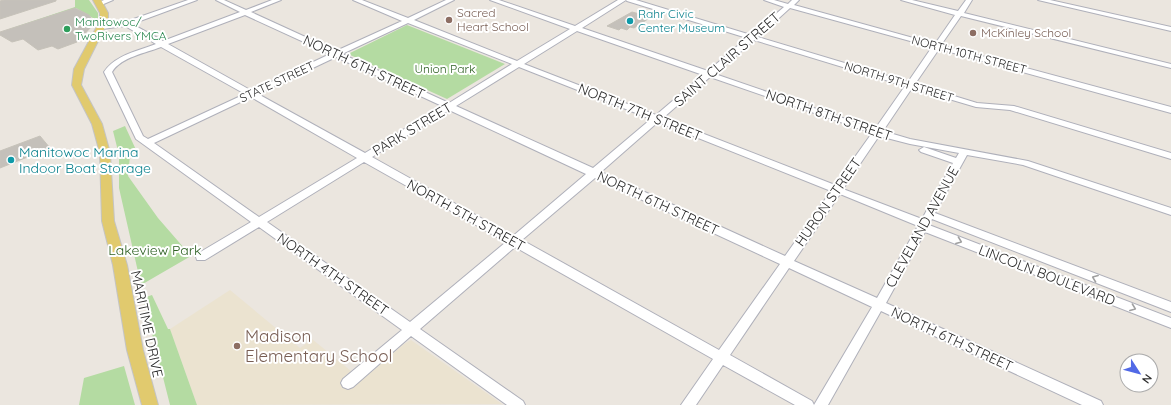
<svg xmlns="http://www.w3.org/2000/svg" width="1171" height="405" font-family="Quicksand,sans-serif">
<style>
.education{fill:#ebe3d0}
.green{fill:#b4dba2}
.building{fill:#c4c0ba;stroke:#c6c2b9}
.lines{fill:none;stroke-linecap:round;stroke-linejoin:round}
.minor-casing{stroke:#afb0ba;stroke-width:2}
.major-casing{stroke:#c4c4c4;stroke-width:2}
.minor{fill:#fff;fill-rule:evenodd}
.major{fill:#e1ca6e;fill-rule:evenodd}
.oneway{stroke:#a0a0a0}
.education-dot{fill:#8d6e63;stroke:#fff;stroke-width:1.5}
.culture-dot{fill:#0f9aa8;stroke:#fff;stroke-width:1.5}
.leisure-dot{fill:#2e9e5b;stroke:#fff;stroke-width:1.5}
.labels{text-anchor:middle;stroke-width:4;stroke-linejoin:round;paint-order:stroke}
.far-education-label{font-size:12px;fill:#785e54;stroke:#fff;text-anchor:start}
.far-culture-label{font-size:12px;fill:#0d838f;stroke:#fff;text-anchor:start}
.far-leisure-label{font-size:12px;fill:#27864d;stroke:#fff;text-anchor:start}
.far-street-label{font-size:12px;fill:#2b2b2b;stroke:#fff}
.far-park-label{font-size:12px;fill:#2e6023;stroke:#fff}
.street-label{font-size:14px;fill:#2b2b2b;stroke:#fff}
.culture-label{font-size:14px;fill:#0d838f;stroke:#fff;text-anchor:start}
.park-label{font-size:14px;fill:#2e6023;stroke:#fff}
.near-education-label{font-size:17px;fill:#785e54;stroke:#fff;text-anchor:start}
</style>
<rect width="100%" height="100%" fill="#ebe6df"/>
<path class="education" d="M230 290 300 348 312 339 362 380 404 344 411 340 502 404 197 405 170 329Z"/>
<path class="green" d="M75 0H89L98 13V21L76 8 0 32 75 7Z
M407 25 505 64 447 99 348 54Z
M125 126 137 152 130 156 128 176 158 218 191 256 141 285 119 188V155L113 131Z
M152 295 168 329H170L197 405H170L143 298Z
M124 366 135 405H79L84 378Z"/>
<path class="building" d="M4 0H56V1L0 19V1Z
M75 8 89 15 94 22 93 25 77 42 58 49 52 46 38 50 23 39 12 42 0 35V32Z
M632 12 651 17 634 28 630 27 627 30 621 28 619 30 607 26Z
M40 136 50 148 0 168V151Z"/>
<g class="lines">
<g class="minor-casing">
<path id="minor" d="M104 0H113L99 6 96 4Z
M188 0H197L132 24 163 41 240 12 216 0H224L246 10 272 0H281L251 12 336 51 402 21 353 0H362L408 18 446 0H454L414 20 517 61 570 29 490 0H499L575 26 618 0H636L751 35 784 7 764 0H774L788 4 792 0H799L794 5 935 44 955 15 901 0H912L958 11 966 0H972L964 13 1171 64V68L961 16 941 45 1171 107V113L939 49 915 84 977 103 1014 106 1171 153V159L1010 110 976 107 912 88 883 131 910 139 1028 161 1171 208V215L1023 165 967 155 935 213 1171 302V312L932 219 929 225 1171 318V328L925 232 886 303 1101 401 1103 405H1082L881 311 828 405H814L872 307 789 268 730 355 812 401 814 405H795L723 365 696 405H681L713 359 515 247 420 329 523 401 525 405H507L411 336 353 387 348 389 343 387 341 383 343 379 402 330 259 227 205 260H197L196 257 197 254 251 222 136 139 104 72C115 55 138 51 156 44L125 26 102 29 99 27 100 26 125 22ZM626 0 627 1 747 38 708 71 582 28ZM790 8 932 47 908 82 758 37ZM245 15 330 54 252 91 168 44ZM408 23 512 64 449 103 342 54ZM577 31 703 75 656 115 524 64ZM754 40 905 86 875 129 715 74ZM161 47 245 94 148 139 143 136 112 72C121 57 146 53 161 47ZM336 57 442 106 365 153 258 94ZM519 67 651 119 593 168 456 106ZM710 77 872 133 835 185 663 118ZM251 97 357 158 259 217 154 143ZM449 110 586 174 513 236 372 157ZM658 122 831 191 785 256 601 172ZM879 136 910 144 959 153 956 158 924 147 919 150 921 152 953 163 922 219 843 189ZM364 162 506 242 410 322 267 222ZM595 178 780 264 719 350 522 240ZM840 194 918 226 877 298 794 261Z
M1038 0H1050L1171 27V31Z"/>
</g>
<g class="major-casing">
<path id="major" d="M93 0H101L108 13V21L84 69 81 85 102 124 110 153 114 221 127 265 143 350 158 405H142L127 350 113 265 102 221 100 153 92 124 72 85 74 69 100 21V13Z"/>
</g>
<use href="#minor" class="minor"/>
<use href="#major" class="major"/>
</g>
<defs><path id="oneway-chevron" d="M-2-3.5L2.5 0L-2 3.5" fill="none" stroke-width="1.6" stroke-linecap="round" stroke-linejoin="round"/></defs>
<g class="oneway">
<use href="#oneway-chevron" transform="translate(959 241) rotate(21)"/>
<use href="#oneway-chevron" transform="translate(1095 278) rotate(-159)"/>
<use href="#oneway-chevron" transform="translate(1133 308) rotate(21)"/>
</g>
<g class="education-dot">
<circle cx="449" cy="20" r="4"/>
<circle cx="973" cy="33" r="4"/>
<circle cx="237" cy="346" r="4"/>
</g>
<g class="culture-dot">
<circle cx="630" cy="21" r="4"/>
<circle cx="11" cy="160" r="4"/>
</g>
<circle class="leisure-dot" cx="67" cy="29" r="4"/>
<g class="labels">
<g class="far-education-label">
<text x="457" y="17">Sacred<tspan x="457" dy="14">Heart School</tspan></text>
<text x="981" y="37">McKinley School</text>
</g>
<g class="far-culture-label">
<text x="638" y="18">Rahr Civic<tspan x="638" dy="14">Center Museum</tspan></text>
</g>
<g class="far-leisure-label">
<text x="75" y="26">Manitowoc/<tspan x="75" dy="14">TwoRivers YMCA</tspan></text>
</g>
<g class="far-street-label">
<text transform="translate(969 55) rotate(15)" y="4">NORTH 10TH STREET</text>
<text transform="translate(277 82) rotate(-25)" y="4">STATE STREET</text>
<text transform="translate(899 82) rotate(17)" y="4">NORTH 9TH STREET</text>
</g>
<g class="far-park-label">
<text x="445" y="73">Union Park</text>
</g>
<g class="street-label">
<text transform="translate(727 59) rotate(-41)" y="5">SAINT CLAIR STREET</text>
<text transform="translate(364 67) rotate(25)" y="5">NORTH 6TH STREET</text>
<text transform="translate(640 112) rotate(22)" y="5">NORTH 7TH STREET</text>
<text transform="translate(829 115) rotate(19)" y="5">NORTH 8TH STREET</text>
<text transform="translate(412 129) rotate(-31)" y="5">PARK STREET</text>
<text transform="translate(828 202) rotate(-55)" y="5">HURON STREET</text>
<text transform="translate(658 203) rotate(25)" y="5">NORTH 6TH STREET</text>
<text transform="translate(466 215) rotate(29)" y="5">NORTH 5TH STREET</text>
<text transform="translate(922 227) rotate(-61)" y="5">CLEVELAND AVENUE</text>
<text transform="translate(333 274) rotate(35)" y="5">NORTH 4TH STREET</text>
<text transform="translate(1047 275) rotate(21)" y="5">LINCOLN BOULEVARD</text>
<text transform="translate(147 324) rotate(78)" y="5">MARITIME DRIVE</text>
<text transform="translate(952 339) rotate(25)" y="5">NORTH 6TH STREET</text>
</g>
<g class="culture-label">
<text x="19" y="157">Manitowoc Marina<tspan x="19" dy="16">Indoor Boat Storage</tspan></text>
</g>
<g class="park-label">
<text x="155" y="255">Lakeview Park</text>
</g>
<g class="near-education-label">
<text x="245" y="342">Madison<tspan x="245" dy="20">Elementary School</tspan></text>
</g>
</g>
<g transform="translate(1139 373) rotate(126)"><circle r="19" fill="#ffffff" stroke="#aaaaaa"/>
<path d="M0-3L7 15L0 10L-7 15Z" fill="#5169e6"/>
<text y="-6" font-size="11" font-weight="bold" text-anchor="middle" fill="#2b2b2b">N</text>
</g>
</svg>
